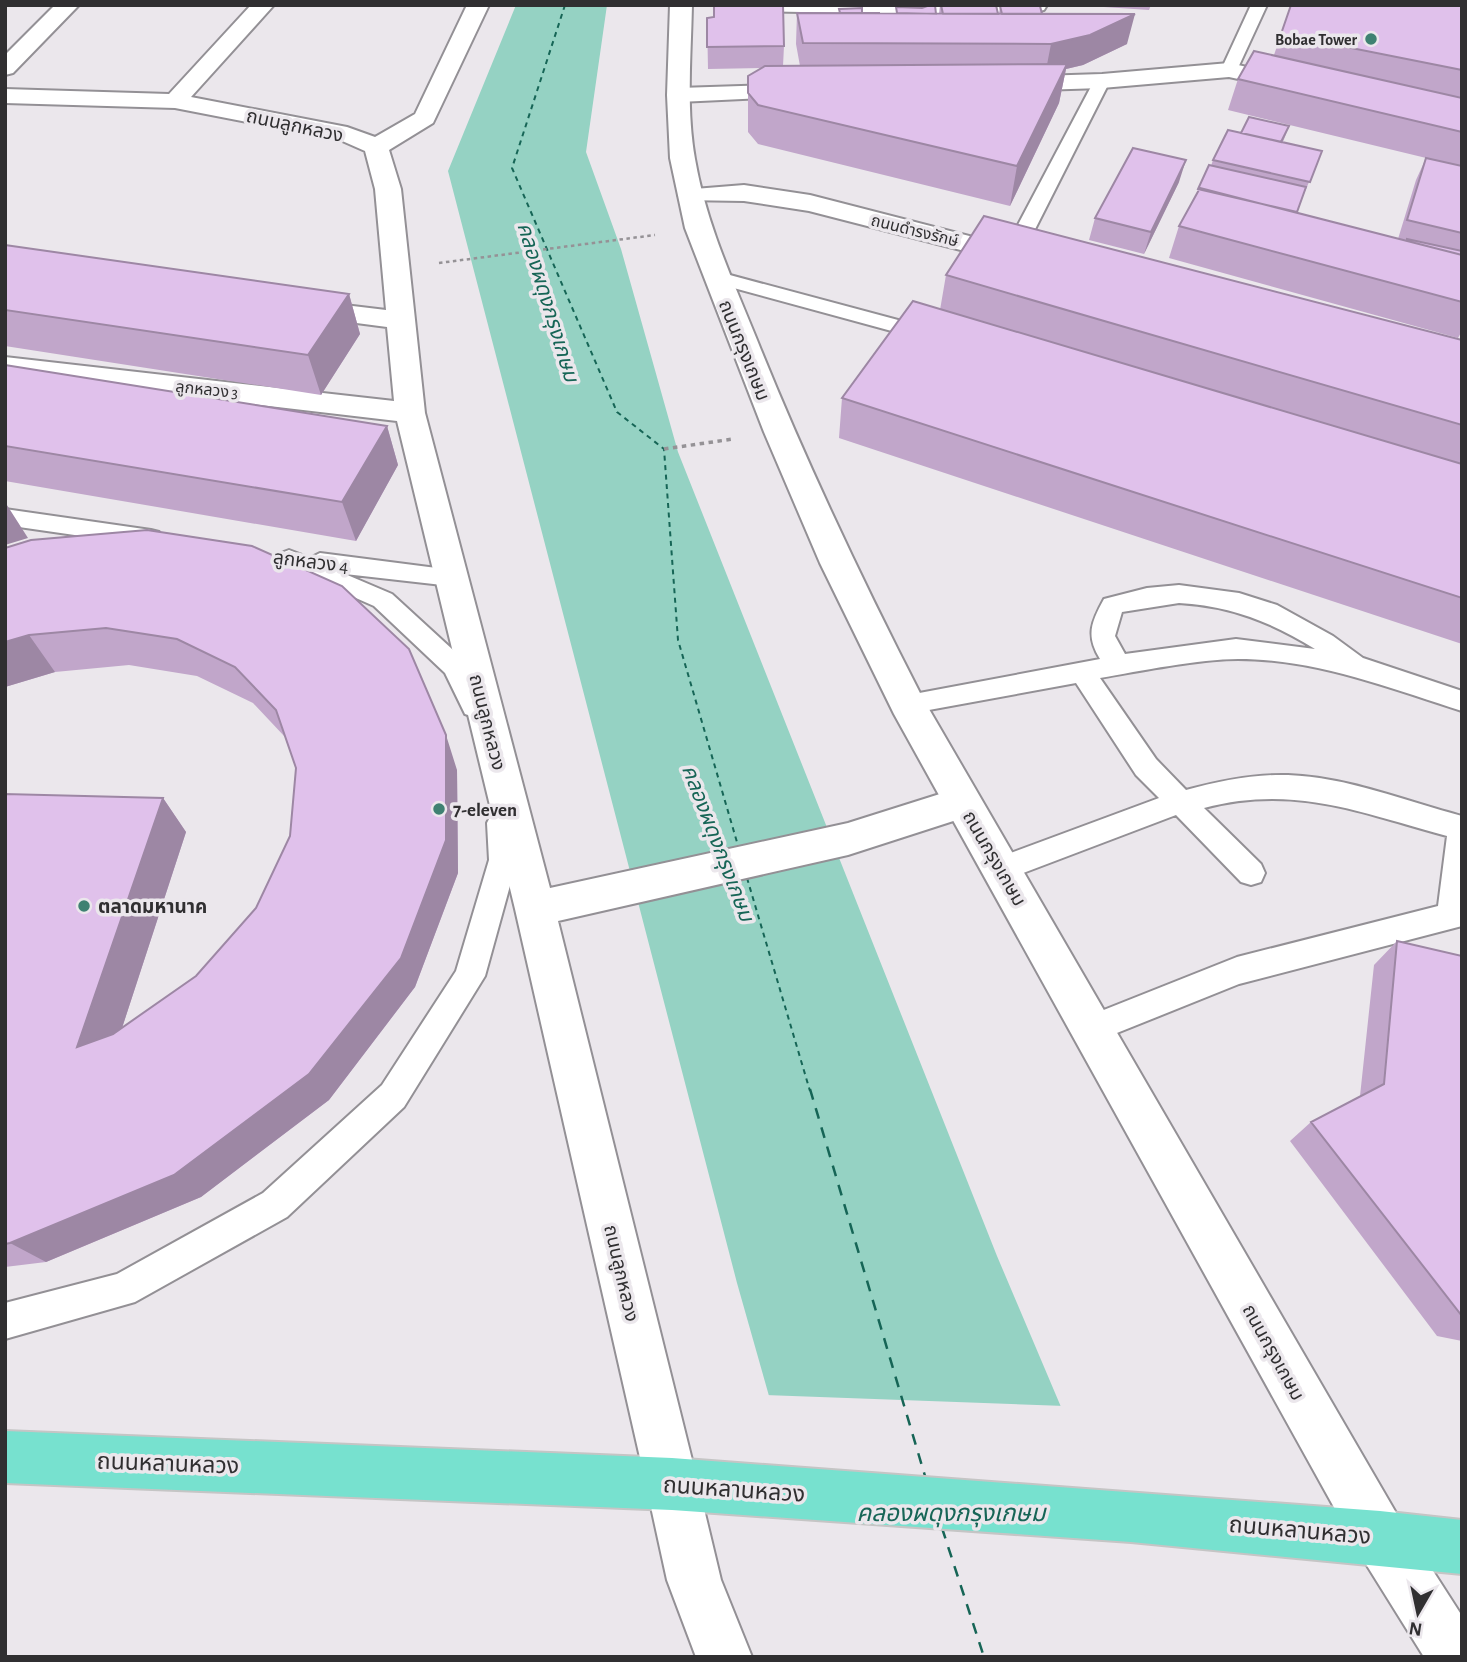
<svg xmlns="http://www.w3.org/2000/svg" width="1467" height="1662" font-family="'Alegreya Sans','Noto Sans Thai',sans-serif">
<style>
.water{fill:#95d2c3}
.pier{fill:#ebe7ec}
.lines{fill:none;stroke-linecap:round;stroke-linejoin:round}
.ferry-far1{stroke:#166556;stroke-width:2;stroke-dasharray:5 4.5;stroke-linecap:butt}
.ferry{stroke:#166556;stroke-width:2.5;stroke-dasharray:11 9;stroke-linecap:butt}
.lane-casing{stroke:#939095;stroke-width:4}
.street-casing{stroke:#939095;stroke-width:4}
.secondary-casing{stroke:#939095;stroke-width:4}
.primary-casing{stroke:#c5c5c5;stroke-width:4}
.path-far1{stroke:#959296;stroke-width:2.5;stroke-dasharray:3.5 3.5;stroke-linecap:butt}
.path{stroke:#959296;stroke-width:3.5;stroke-dasharray:4.5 4.5;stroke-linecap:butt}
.lane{fill:#fff;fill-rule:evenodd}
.street{fill:#fff;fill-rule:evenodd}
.secondary{fill:#fff;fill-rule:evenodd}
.primary{fill:#77e1cf;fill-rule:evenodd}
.wall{fill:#c1a6ca}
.shaded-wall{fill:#9d87a4}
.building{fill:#e0c1eb;stroke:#9d87a4;stroke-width:2}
.poi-dot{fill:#3f8172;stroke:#ebe7ec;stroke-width:2.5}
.labels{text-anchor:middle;stroke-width:7;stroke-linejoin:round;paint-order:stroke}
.far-poi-label{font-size:16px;font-weight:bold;fill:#302f31;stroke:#ebe7ec;text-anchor:end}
.far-street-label{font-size:16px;fill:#302f31;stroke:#ebe7ec}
.street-label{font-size:19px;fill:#302f31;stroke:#ebe7ec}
.poi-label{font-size:19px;font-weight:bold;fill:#302f31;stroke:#ebe7ec;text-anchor:start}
.water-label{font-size:21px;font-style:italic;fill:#166556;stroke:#ebe7ec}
.near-street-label{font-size:23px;fill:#302f31;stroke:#ebe7ec}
.near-water-label{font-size:24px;font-style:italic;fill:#166556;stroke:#ebe7ec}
</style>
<rect width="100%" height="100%" fill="#ebe7ec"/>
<path class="water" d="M516 5H607L586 152 621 249 678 452 997 1256 1167 1657H843L737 1283 448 171Z"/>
<path class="pier" d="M765 1395 1065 1406 1171 1657H839Z"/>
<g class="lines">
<path class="ferry-far1" d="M565 5 512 168 617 412 664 449 678 640 739 849
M747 878 810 1091"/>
<path class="ferry" d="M810 1089 925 1476
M942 1528 984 1657"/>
<g class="lane-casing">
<path id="lane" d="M1251 5H1267L1237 70 1235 74H1223L1221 70Z
M1102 76 1110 81 1022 255 1012 261 1005 259 1002 255 1094 81Z
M715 271 939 331 942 336 932 342 708 281 705 277 708 273Z
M5 509 151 530 159 532 163 538 159 544 151 546 5 525Z
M289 550 310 558 320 553 460 571 463 577 460 583 451 586 345 574 392 594 464 660 487 707 483 714 474 717 465 714 445 673 374 606 281 565 277 559 281 553Z
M1179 585 1239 593 1277 605 1333 636 1363 658 1462 691V711C1389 688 1316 659 1238 659 1200 659 1140 671 1100 678L1156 759 1186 790C1219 781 1253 774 1288 775 1347 777 1405 801 1462 816V926L1239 984 1092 1043 1081 1039 1077 1029 1081 1019 1237 957 1438 906 1447 836C1361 813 1295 784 1204 808L1261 864 1265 873 1261 882 1251 885 1241 882 1176 815 1002 881 992 878 988 869 992 860 1159 798 1136 775 1076 683 907 714 898 711 894 704 898 697 1100 659C1085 635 1092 621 1104 599L1147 588ZM1179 603C1231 606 1271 622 1315 649L1236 639 1125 654 1115 636 1122 612Z
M501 811 511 815 515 823 517 860 485 976 404 1107 287 1217 135 1302 5 1339V1303L117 1274 263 1193 382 1085 456 971 489 860 487 823 491 815Z"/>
</g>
<g class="street-casing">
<path id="street" d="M55 5H79L13 73 5 75V55Z
M251 5H274L191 97 347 127 375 137 415 114 467 5H489L433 123 389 150 401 189 425 413 550 888 848 823 962 787 975 792 981 803 975 814 848 855 558 921 698 1484 690 1502 672 1510 654 1502 646 1484 515 909 397 421 5 375V357L394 401 387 327 303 316 293 314 289 308 293 302 303 300 386 310 375 189 365 151 340 140 175 108 5 103V89L169 94Z
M734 5H1047L1044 10 1015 16 745 11Z
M1229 63 1302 79 1306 84 1302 89 1294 91 1229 77 1102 88 1010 91 1002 89 998 84 1002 79 1010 77 1102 74Z
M799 84 807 86 811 91 807 96 679 102 671 100 667 95 671 90 679 88Z
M744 185 810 195 1024 250 1028 256 1024 262 1015 264 809 211 744 201 682 200 678 195 682 190Z"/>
</g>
<g class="secondary-casing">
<path id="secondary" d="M670 5H692C691 56 686 109 695 159 706 223 733 281 757 340 806 462 862 580 922 697L1399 1518 1462 1616V1657H1424L1361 1556 894 714 820 563 764 432 685 228 670 158 667 95Z
M672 1458 690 1466 698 1484 721 1580 752 1657H696L667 1580 646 1484 654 1466Z"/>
</g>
<g class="primary-casing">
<path id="primary" d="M5 1431 672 1458 1380 1511 1462 1520V1574L1131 1542 672 1510 5 1483Z"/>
</g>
<path class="path-far1" d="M439 263 655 235"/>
<path class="path" d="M664 449 733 439"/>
<use href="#lane" class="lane"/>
<use href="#street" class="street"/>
<use href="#secondary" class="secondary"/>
<use href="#primary" class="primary"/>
</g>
<path class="wall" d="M940 5H996L999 14 1000 6 1042 14 1127 44 1083 65 1066 69 1059 103 1010 206 758 144 748 132V76L762 68 708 69 707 18 714 17 784 46 783 66H800L796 44 797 13H839V9L862 13H896V7L939 14Z
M1088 5H1151L1149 10 1089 6Z
M1291 5H1462V331L1458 338 1169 258 1179 226 1196 196 1198 189 1211 166 1213 160 1241 133 1289 126 1283 142 1322 151 1296 213 1398 239 1416 180 1426 158 1451 164 1228 110 1238 79 1274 55Z
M1179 182 1144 254 1089 240 1095 218Z
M5 245 349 294 360 334 321 395 5 346Z
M946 275 1462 340V644L839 438 842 398 940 310Z
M5 365 387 426 398 465 356 541 5 481Z
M31 540 457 770 458 873 415 987 329 1100 201 1197 46 1262 5 1267V794L163 798 186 832 122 1028 196 976 256 908 290 836 296 768 285 737 253 703 197 676 129 665 55 672 5 687Z
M1397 941 1462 956V1341L1437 1336 1290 1141 1311 1122 1360 1096 1374 965Z"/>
<path class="shaded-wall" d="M1135 14 1127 44 1083 65 1066 69 1059 103 1010 206 1017 166 1045 75 1051 44Z
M1186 160 1179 182 1144 254 1151 232Z
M349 294 360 334 321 395 308 355Z
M387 426 398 465 356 541 342 502Z
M5 502 28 538 5 545Z
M29 635 55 672 5 687V642Z
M446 735 457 770 458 873 415 987 329 1100 201 1197 46 1262 10 1243Z
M163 798 186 832 107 1074 77 1047Z"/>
<path class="building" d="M714 5H783L784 46 707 47V18L714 17Z
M930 5H935L936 14 897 13 896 7 922 8Z
M941 5H996L998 14H943Z
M1291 5H1462V70L1281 34Z
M1000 6H1040L1042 14H1002Z
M862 8V13H880H840L839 9Z
M797 13 1135 14 1090 35 1051 44 803 43Z
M1254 51 1462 98V132L1238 79Z
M1067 64 1017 166 758 105 748 93V76L765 66Z
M1249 117 1289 126 1281 142 1241 133Z
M1228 130 1322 151 1310 182 1213 160Z
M1133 148 1186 160 1151 232 1095 218Z
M1426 158 1462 166V233L1407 220Z
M1209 165 1306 187 1297 212 1198 189Z
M1200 188 1462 255V302L1179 226Z
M984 216 1462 340V425L946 275Z
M1407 239 1462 251V255L1407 241Z
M5 245 349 294 308 355 5 310Z
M913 301 1462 464V598L842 398Z
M5 365 387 426 342 502 5 446Z
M147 530 252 546 342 586 409 649 446 735V840L401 958 309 1074 174 1175 10 1243 5 1244V794L163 798 77 1047 113 1034 196 976 256 908 290 836 296 768 276 710 235 667 177 639 106 628 29 635 5 642V548L31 540Z
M1397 941 1462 956V1316L1311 1122 1384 1084Z"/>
<g class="poi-dot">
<circle cx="1371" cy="39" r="7"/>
<circle cx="439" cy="809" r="7"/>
<circle cx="84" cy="906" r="7"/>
</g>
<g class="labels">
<g class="far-poi-label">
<text x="1357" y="45">Bobae Tower</text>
</g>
<g class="far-street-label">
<text transform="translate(915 230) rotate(14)" y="6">ถนนดำรงรักษ์</text>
<text transform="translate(207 389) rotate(6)" y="6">ลูกหลวง 3</text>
</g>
<g class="street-label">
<text transform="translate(295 125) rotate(12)" y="7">ถนนลูกหลวง</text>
<text transform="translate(745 350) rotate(68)" y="7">ถนนกรุงเกษม</text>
<text transform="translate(311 561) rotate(7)" y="7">ลูกหลวง 4</text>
<text transform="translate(488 722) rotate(76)" y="7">ถนนลูกหลวง</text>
<text transform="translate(995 858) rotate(60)" y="7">ถนนกรุงเกษม</text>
<text transform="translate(622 1273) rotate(77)" y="7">ถนนลูกหลวง</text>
<text transform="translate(1274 1352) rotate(61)" y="7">ถนนกรุงเกษม</text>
</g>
<g class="poi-label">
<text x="453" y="816">7-eleven</text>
<text x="98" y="913">ตลาดมหานาค</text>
</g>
<g class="water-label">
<text transform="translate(548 302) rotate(73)" y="7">คลองผดุงกรุงเกษม</text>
<text transform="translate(718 843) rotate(69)" y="7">คลองผดุงกรุงเกษม</text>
</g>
<g class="near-street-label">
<text transform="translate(168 1463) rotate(2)" y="8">ถนนหลานหลวง</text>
<text transform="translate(734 1489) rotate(4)" y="8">ถนนหลานหลวง</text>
<text transform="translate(1300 1530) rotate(5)" y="8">ถนนหลานหลวง</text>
</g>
<g class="near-water-label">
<text x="951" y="1521">คลองผดุงกรุงเกษม</text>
</g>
</g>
<rect width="1467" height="1662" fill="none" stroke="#302f31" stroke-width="14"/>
<g transform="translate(1418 1613) rotate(189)" stroke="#ebe7ec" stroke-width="5" paint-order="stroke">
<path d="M0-5L12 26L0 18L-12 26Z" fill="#302f31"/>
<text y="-10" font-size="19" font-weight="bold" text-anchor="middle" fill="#302f31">N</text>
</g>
</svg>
